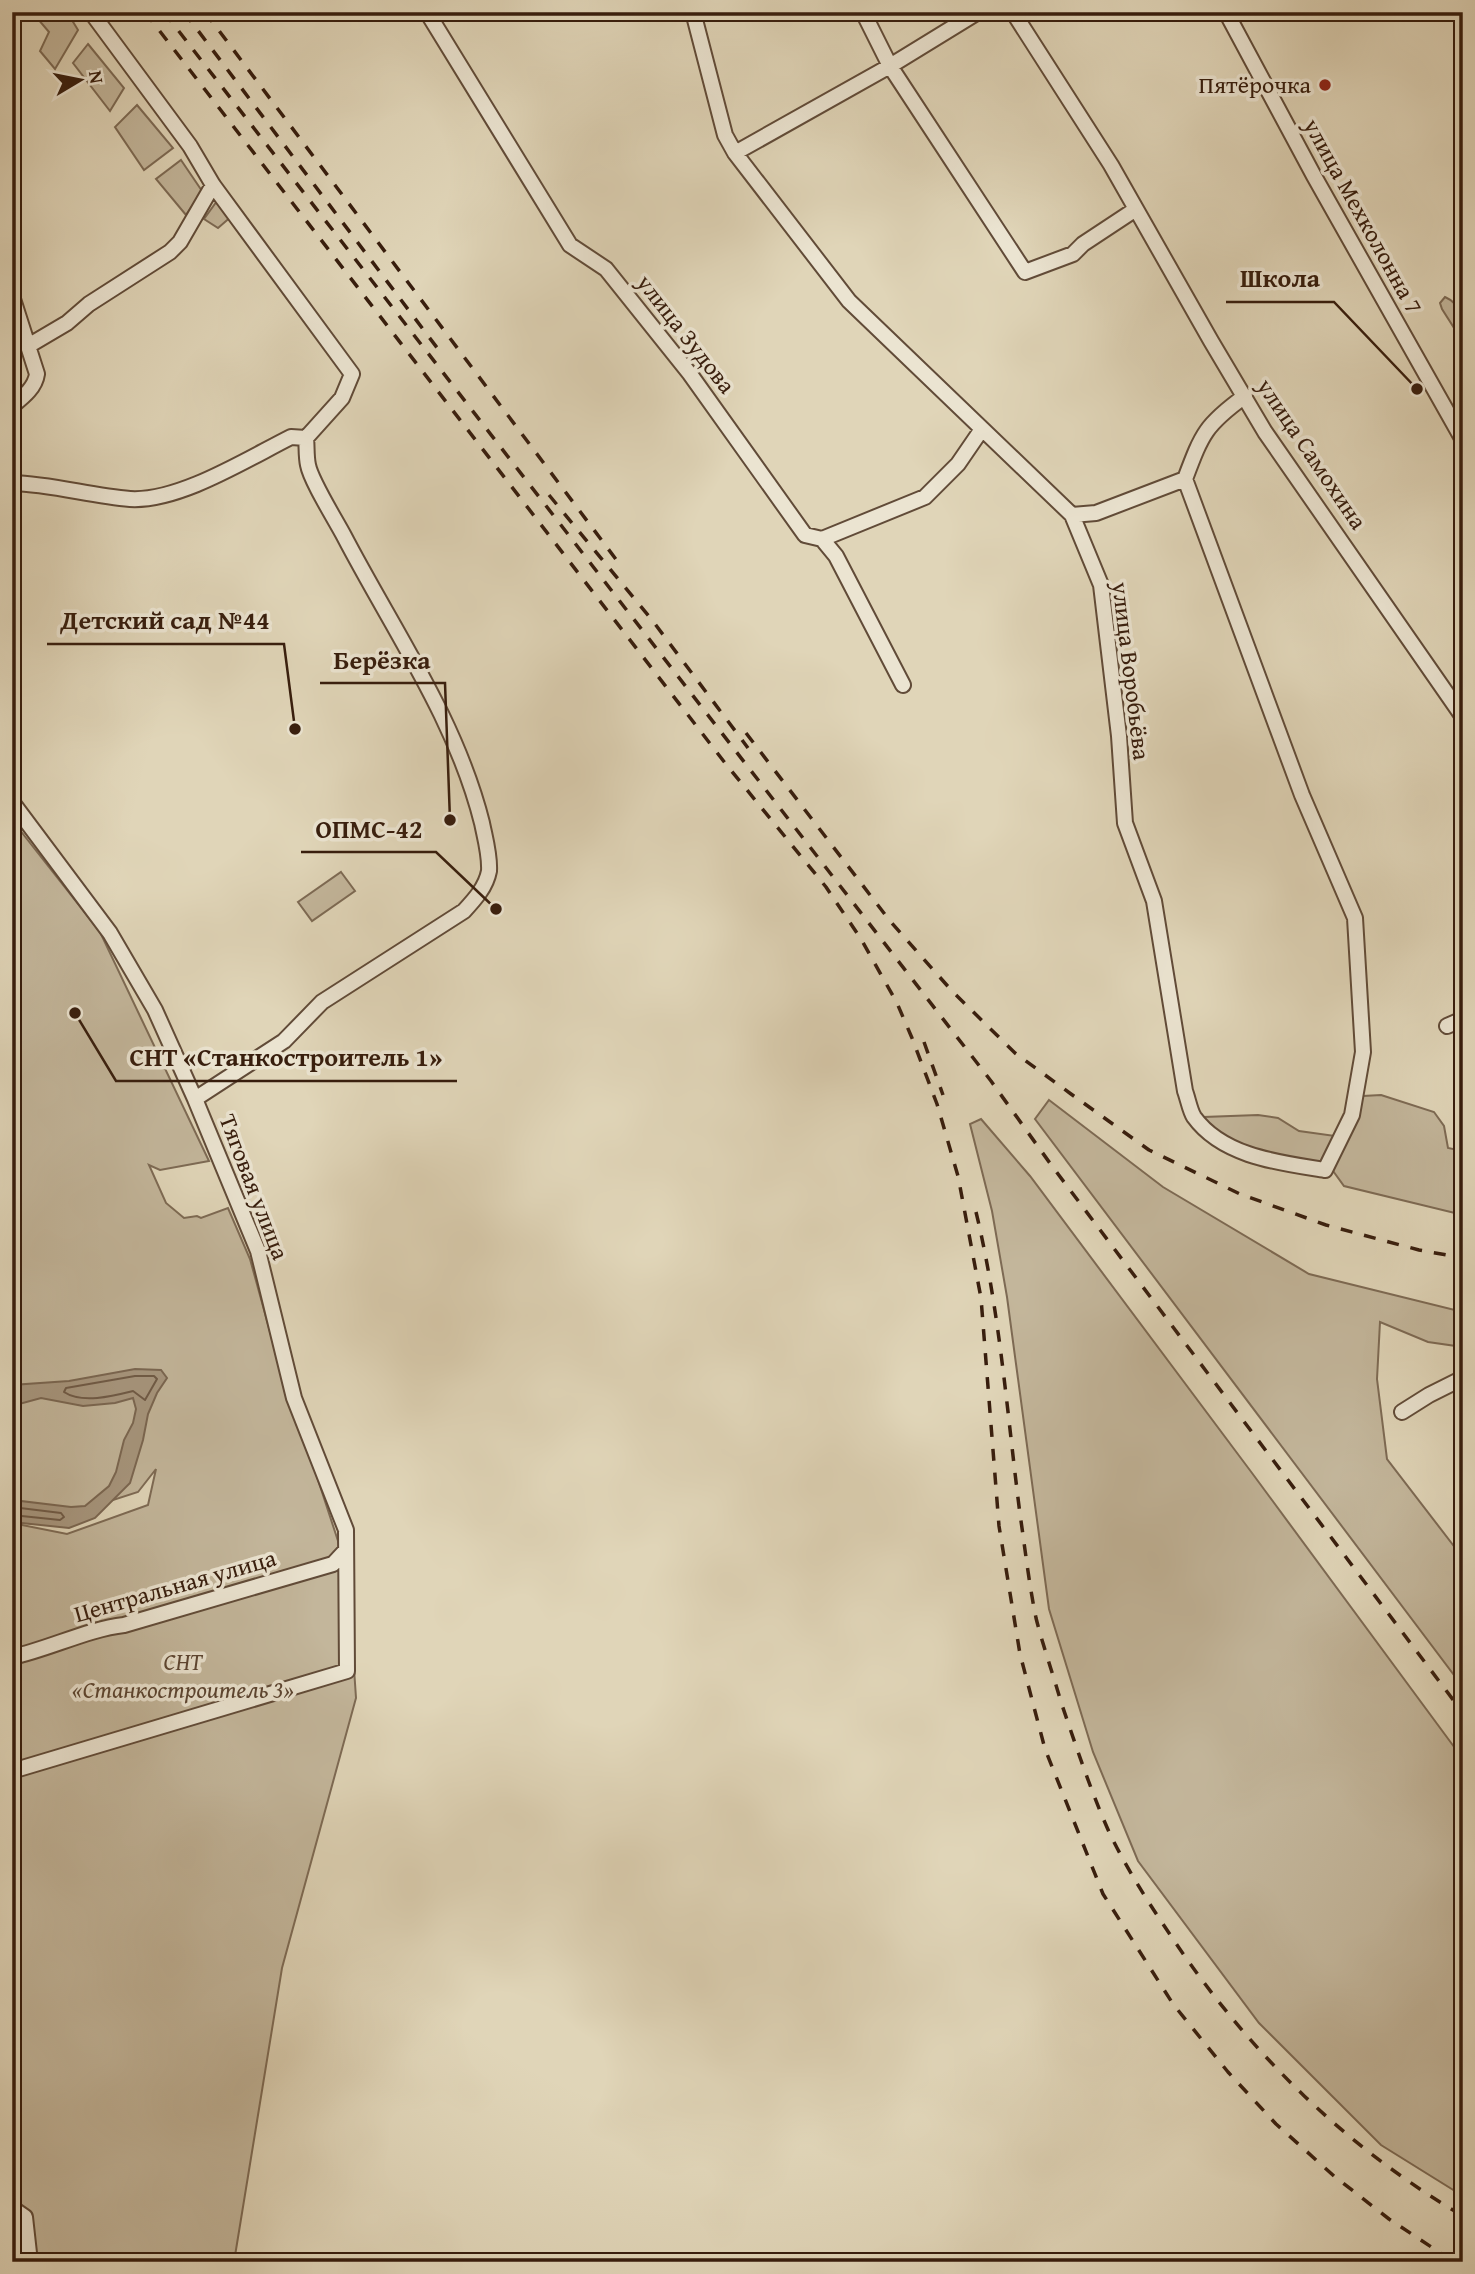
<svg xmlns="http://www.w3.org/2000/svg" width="1475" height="2274" font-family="'Gentium Book Plus',serif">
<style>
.green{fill:#c3b69b;stroke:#7d6a54;stroke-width:2}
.water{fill:#a7967e;stroke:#7a6651;stroke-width:2}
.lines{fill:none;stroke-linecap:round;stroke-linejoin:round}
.shore{stroke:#6f5a46;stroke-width:2}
.minor-casing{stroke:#614b38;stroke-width:18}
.minor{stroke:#ebe4d1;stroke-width:14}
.rail{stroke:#371d0d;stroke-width:3.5;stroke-dasharray:12 12;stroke-linecap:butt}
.poi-dot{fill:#8f2418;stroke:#ebe4d1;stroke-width:2.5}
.labels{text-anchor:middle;stroke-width:7;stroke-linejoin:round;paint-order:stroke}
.poi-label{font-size:24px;fill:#371d0d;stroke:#ebe4d1;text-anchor:end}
.street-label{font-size:24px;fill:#371d0d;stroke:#ebe4d1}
.park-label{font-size:24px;font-style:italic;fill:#5a4330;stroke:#ebe4d1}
.leader{fill:none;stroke:#371d0d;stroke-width:2.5}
.callout-dot{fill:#371d0d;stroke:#ebe4d1;stroke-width:2.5}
.callout-label{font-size:26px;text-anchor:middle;font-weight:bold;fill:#371d0d;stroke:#ebe4d1;stroke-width:7;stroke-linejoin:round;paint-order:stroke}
</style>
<rect width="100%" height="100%" fill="#e0d5b8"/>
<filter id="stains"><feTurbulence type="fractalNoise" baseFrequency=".00286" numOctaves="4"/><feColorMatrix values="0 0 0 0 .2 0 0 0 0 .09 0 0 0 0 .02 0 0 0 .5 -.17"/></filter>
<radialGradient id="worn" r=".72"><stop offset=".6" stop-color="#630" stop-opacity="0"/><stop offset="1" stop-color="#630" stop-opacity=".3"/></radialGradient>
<path class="green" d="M41 12H67L78 30 55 69 40 51 49 32 37 18Z
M88 44 124 88 110 111 73 63Z
M137 105 173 148 144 170 115 127Z
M181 160 202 191 186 215 156 179Z
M217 201 233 215 218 228 204 219Z
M1445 297C1464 305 1463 324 1463 342L1442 309 1440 303Z
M12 820 100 932 209 1161 160 1170 149 1165 166 1203 184 1218 197 1216 201 1218 228 1208 250 1259 272 1339 339 1544 346 1550 356 1698 282 1968 234 2262H12V1523L67 1534 148 1505 156 1469 138 1492 76 1512 12 1506Z
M341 872 355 891 312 921 298 902Z
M1381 1095 1434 1112 1444 1126 1448 1148 1463 1151V1215L1344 1186 1328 1164 1294 1168 1208 1130 1204 1117 1258 1115 1278 1118 1299 1131 1349 1138 1363 1096Z
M1049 1100 1163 1187 1309 1274 1463 1312V1347L1428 1342 1380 1322 1377 1379 1387 1459 1463 1558V1687L1035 1119Z
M981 1119 1030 1176 1252 1473 1463 1759V2196L1381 2145 1259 2023 1138 1861 1093 1752 1049 1609 1007 1297 992 1211 970 1124Z"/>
<path class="water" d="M135 1369 161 1370 167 1378 157 1393 148 1414 143 1440 130 1483 95 1518 69 1528 12 1522V1500L71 1507 85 1506 109 1486 116 1472 124 1440 133 1423 136 1409 133 1398 115 1403 83 1406 41 1398 12 1406V1385L69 1381Z"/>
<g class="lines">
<path class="shore" d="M135 1376H154L157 1379 145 1400 133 1391C113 1396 82 1404 64 1392L66 1388Z
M12 1507 61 1513 64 1517 60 1520 12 1515"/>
<g class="minor-casing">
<path id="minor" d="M91 12 190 146 213 185 352 374 342 398 306 438C307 446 306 456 308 465 311 481 335 519 344 536 393 630 456 719 482 823 485 838 490 855 489 871 486 887 475 899 464 911L322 1002 284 1041 195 1099
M427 12 570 245 606 269 690 374 805 535 822 539 836 556 903 685
M693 12 725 135 735 153 849 301 1072 515 1101 585 1119 736 1125 823 1154 901 1185 1091C1188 1099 1190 1111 1194 1117 1223 1157 1281 1163 1325 1170L1352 1115 1363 1052 1355 918 1302 795 1185 479C1202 434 1205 425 1245 396
M863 12 890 66 1025 272 1073 254 1083 244 1136 209
M1013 12 1111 165 1211 341 1265 432 1463 717
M1226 12 1314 176 1463 440
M735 153 890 66 978 12
M12 296 37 374C35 388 23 397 12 406
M28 346 67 323 89 304 170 252 180 242 213 185
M12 483C52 484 91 496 130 499 179 502 247 459 291 437L306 438
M1072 515 1096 513 1185 479
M822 539 925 497 958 464 982 429
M12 802 110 933 155 1010 195 1099 258 1251 294 1398 346 1530 347 1671 12 1771
M1447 1026 1463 1019
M1402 1412 1429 1395 1463 1378
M12 1657C49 1649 88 1629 124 1625L333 1564 346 1550
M12 2208 25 2217 30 2262"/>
</g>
<use href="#minor" class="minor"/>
<path class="rail" d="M145 12 725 763 826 887 861 939 897 1003 912 1038 937 1104 958 1176 981 1298 999 1526 1020 1654 1045 1749 1103 1894 1173 2004 1228 2072 1276 2124 1334 2176 1389 2219 1454 2262
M164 12 991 1081 1052 1166 1463 1713
M184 12 441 353
M205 12 618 562
M549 495 652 620 748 748
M746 733 890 921 952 991 1015 1053 1071 1094 1149 1150 1240 1194 1326 1225 1419 1250 1463 1258
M924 1042 943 1095
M976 1212C1000 1312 1007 1413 1020 1514 1025 1548 1029 1584 1036 1618 1043 1646 1053 1674 1061 1702 1076 1746 1091 1792 1110 1834 1128 1871 1150 1905 1173 1939 1249 2052 1345 2147 1463 2216"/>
</g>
<circle class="poi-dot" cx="1325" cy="85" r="7"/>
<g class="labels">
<g class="poi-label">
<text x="1311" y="93">Пятёрочка</text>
</g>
<g class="street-label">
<text transform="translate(1363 216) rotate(61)" y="8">улица Мехколонна 7</text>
<text transform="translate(686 334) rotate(52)" y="8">улица Зудова</text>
<text transform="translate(1312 454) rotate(56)" y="8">улица Самохина</text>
<text transform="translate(1131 671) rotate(83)" y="8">улица Воробьёва</text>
<text transform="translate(254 1187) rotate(69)" y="8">Тяговая улица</text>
<text transform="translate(175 1586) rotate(-16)" y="8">Центральная улица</text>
</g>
<g class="park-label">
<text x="183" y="1670">СНТ<tspan x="183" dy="28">«Станкостроитель 3»</tspan></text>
</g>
</g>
<path class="leader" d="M1417 389L1334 302H1226M295 729L284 644H47M450 820L445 683H320M496 909L436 852H301M75 1013L116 1081H457"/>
<g class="callout-dot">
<circle cx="1417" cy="389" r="7"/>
<circle cx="295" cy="729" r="7"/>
<circle cx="450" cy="820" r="7"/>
<circle cx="496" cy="909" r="7"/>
<circle cx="75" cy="1013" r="7"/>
</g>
<g class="callout-label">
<text x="1280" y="287">Школа</text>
<text x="165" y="629">Детский сад №44</text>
<text x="382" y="669">Берёзка</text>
<text x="369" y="838">ОПМС-42</text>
<text x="286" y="1066">СНТ «Станкостроитель 1»</text>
</g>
<rect width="1475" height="2274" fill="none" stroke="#e0d5b8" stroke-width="42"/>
<rect x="14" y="14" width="1447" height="2246" fill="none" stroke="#371d0d" stroke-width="3.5"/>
<rect x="21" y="21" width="1433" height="2232" fill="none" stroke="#371d0d" stroke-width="2"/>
<g transform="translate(80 80) rotate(80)" stroke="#ebe4d1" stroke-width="5" paint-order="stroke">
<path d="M0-5L12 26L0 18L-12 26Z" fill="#371d0d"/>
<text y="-10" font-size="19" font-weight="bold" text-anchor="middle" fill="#371d0d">N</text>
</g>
<rect width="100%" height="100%" filter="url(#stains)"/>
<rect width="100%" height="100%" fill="url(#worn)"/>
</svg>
